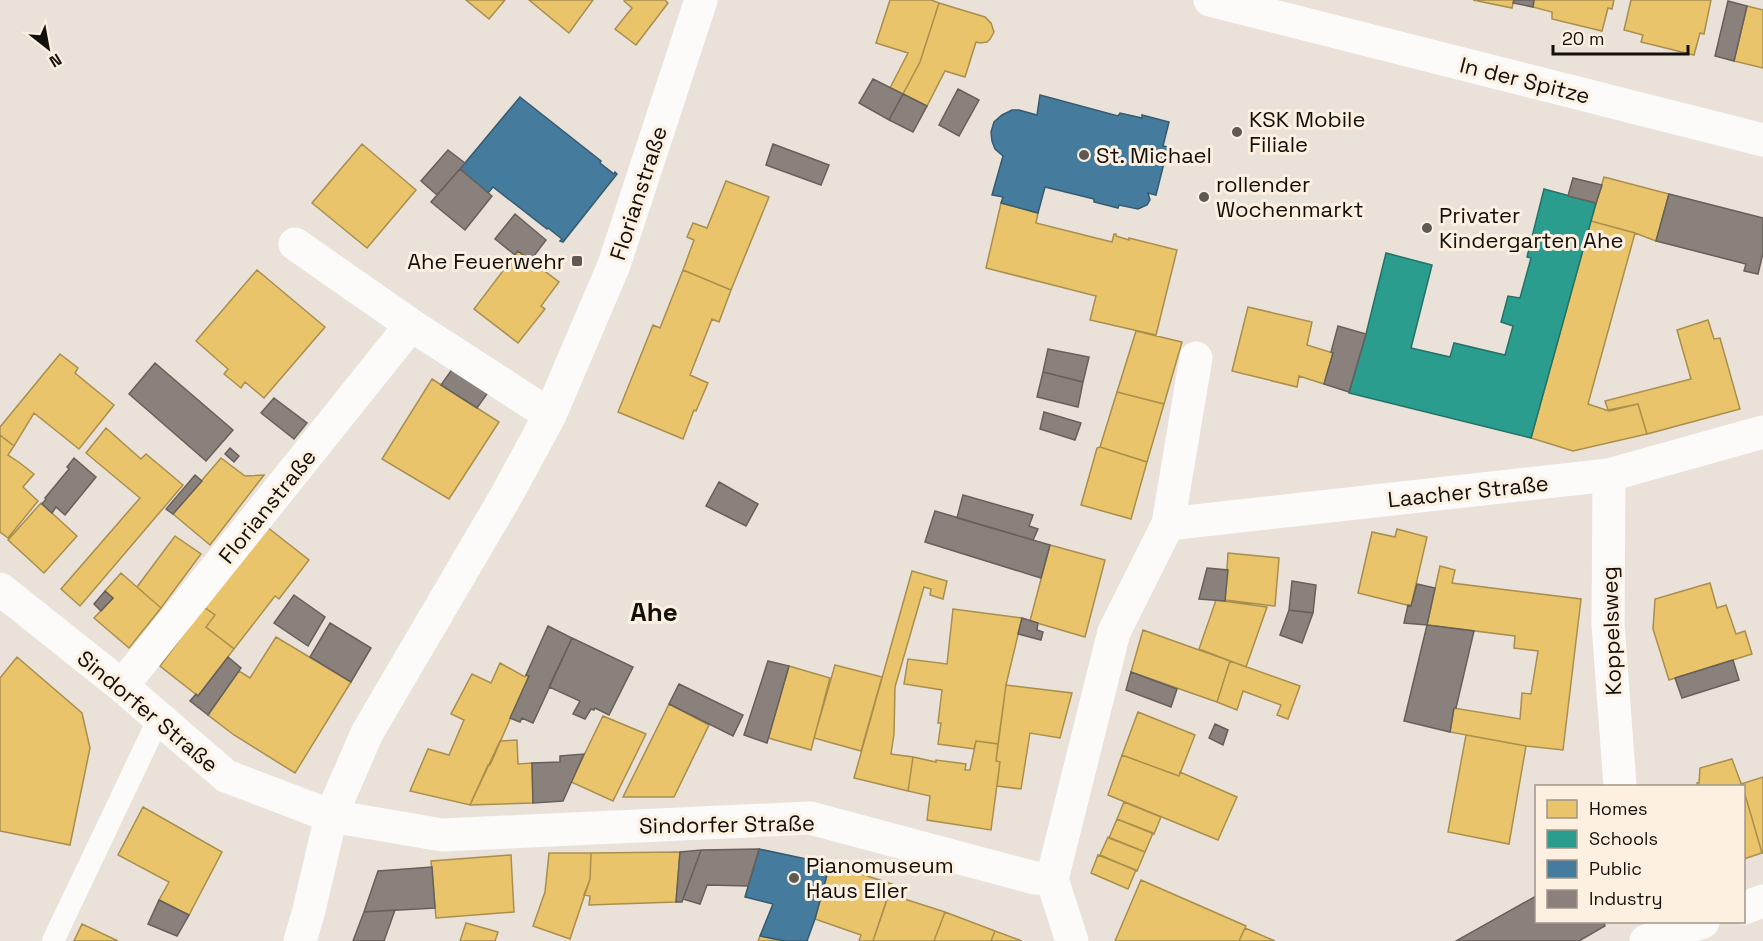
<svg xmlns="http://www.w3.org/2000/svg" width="1763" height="941" font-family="'Space Grotesk',sans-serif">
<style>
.homes{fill:#e9c46a;stroke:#a98e4d;stroke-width:1.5}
.schools{fill:#2a9d8f;stroke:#237267;stroke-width:1.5}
.public{fill:#457b9d;stroke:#365b71;stroke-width:1.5}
.industry{fill:#8a817c;stroke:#665f5a;stroke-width:1.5}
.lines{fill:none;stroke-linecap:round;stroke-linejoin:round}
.lane{stroke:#fcfbf9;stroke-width:22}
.street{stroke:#fcfbf9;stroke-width:33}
.secondary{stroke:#fcfbf9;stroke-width:33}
.poi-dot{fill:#5e5952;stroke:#fdf0e0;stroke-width:2}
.labels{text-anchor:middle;stroke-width:6;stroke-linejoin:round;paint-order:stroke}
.street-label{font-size:22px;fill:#130f09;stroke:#fdf0e0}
.poi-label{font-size:22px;fill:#130f09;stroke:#fdf0e0;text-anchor:start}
.quarter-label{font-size:26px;font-weight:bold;fill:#130f09;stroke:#fdf0e0}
</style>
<rect width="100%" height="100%" fill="#eae2d9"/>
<path class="homes" d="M466 0H505L489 19Z
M529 0H593L569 33Z
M625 0H665L668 3 636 45 615 29 632 8 624 1Z
M890 0H931L939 3 920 62 903 94 890 88 908 53 876 43Z
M1473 0H1514L1512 8Z
M1534 0H1614L1612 9 1608 8 1602 31 1552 19V12L1533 7Z
M1631 0H1711L1704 34 1700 33 1694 55 1641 42 1643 35 1624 30Z
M939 3 985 17 991 23 994 32 990 39 987 42 980 43 976 42 965 77 945 71 927 106 903 94 920 62Z
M1747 6 1763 10V68L1734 61Z
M362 144 416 190 367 248 312 203Z
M1604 177 1669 194 1656 241 1635 233 1591 221Z
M726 181 769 197 731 290 683 270 694 240 687 237 693 223 707 228Z
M1001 203 1038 213 1036 223 1112 242 1114 234H1116V236L1129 240V238L1177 250 1156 335 1090 320 1096 296 986 268Z
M1591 221 1635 233 1588 404 1609 411 1638 404 1647 434 1573 451 1531 438Z
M518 251 559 282 541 306 545 309 518 343 474 309Z
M257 270 325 327 264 398 245 382 241 388 224 374 228 369 196 341Z
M683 270 731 290 719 322 712 319 690 375 708 383 696 411 694 410 683 439 618 412 653 325 660 328Z
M1248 307 1312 322 1307 345 1333 353 1324 384 1299 376 1297 387 1232 371Z
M1708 320 1714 339 1720 338 1740 409 1647 434 1638 404 1608 410 1605 401 1691 379 1677 330Z
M1136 331 1182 342 1164 404 1117 392Z
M60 354 78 368 75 373 114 405 79 449 34 413 14 446 0 435V427Z
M432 379 499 422 449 499 382 459Z
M1117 392 1164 404 1147 462 1100 447Z
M106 428 141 459 146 454 183 485 80 606 61 589 140 498 86 453Z
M0 435 14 446 8 455 20 463 34 474 23 487 38 501 8 538 0 532Z
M1100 447 1147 462 1131 519 1081 505 1097 448Z
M221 458 245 476 264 475 210 545 173 514Z
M41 503 77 536 44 573 8 540Z
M267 527 309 560 279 599 275 596 234 649 206 627 215 615 204 607Z
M1397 529 1427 537 1411 606 1358 593 1372 532 1395 537Z
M175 536 201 554 161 608 137 587Z
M1050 545 1105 560 1085 637 1030 621Z
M1228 553 1279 558 1275 606 1225 600Z
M1440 566 1455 570 1452 583 1581 599 1563 750 1526 746 1450 732 1454 708 1520 719 1522 693 1531 694 1538 651 1514 648 1515 636 1427 625Z
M912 571 947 581 943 599 930 595 931 589 924 587 895 687 894 734 891 754 913 757 908 791 854 778Z
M121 573 161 608 129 648 94 618 113 598 105 591Z
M1710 583 1717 608 1726 605 1736 634 1745 631 1752 654 1669 680 1653 629 1655 599Z
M1216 600 1267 607 1246 667 1199 649Z
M204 607 215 615 206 627 234 649 198 696 160 666Z
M953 609 1022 618 1006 685 998 744 976 741 974 749 938 744 941 723H938L942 690 904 684 908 659 947 664Z
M1143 630 1230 661 1217 702 1131 672Z
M276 637 351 682 295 773 234 735 208 715 239 671 250 678Z
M17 657 82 713 90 748 70 845 0 831V678Z
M1230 661 1300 686 1288 719 1277 715 1281 705 1243 691 1237 710 1217 702Z
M500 663 525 677 526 675 529 676 490 765H488L470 805 410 791 428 749 449 755 464 720 451 714 472 674 491 683Z
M835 665 882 677 861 751 814 738Z
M789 666 830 678 811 750 768 738Z
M1006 685 1072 693 1060 738 1030 733 1021 789 997 786 1000 762 996 761Z
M669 704 709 725 674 797H623Z
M1138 712 1195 735 1179 776 1122 755Z
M603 716 646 734 613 801 571 782Z
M1466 735 1526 746 1509 844 1448 832Z
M517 740 518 764 532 763 533 803 470 805 500 741Z
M976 741 998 744 996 761 1000 762 991 830 927 820 930 796 908 791 913 757 936 762V760L966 764 965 770H970Z
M1122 755 1179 776 1180 772 1237 797 1218 840 1108 795Z
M1732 759 1742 786H1698L1697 783H1699L1700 768Z
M1763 777V853H1762L1744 791V786L1741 784Z
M1744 791 1762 853 1744 859Z
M1124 802 1161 817 1154 834 1117 819Z
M143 807 222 852 189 915 159 900 169 882 118 855Z
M1117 819 1153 833 1145 852 1109 838Z
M1108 837 1145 852 1137 871 1100 855Z
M680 852 676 902 589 905 590 896 584 895 590 879 591 853Z
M549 853H591L590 879 570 939 533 926 545 892Z
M511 855 514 912 436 918 431 861Z
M1098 855 1136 870 1128 889 1091 873Z
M830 864 892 884 873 941H859L861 935 815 919Z
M1141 880 1246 926 1239 941H1115Z
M889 894 945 912 934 941H873Z
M945 912 995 931 991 941H934Z
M466 923 498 932 495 941H460Z
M82 924 118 941H74Z
M1245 928 1275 941H1239Z
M995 931 1022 941H991Z
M760 936 785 941H758Z"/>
<path class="schools" d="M1544 189 1596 203 1531 438 1349 393 1366 334 1386 253 1432 265 1411 348 1450 357 1454 343 1505 355 1513 326 1501 322 1508 296 1520 298 1531 258 1527 257Z"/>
<path class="public" d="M1040 95 1118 116 1120 113 1142 118V115L1169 122 1163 146 1168 147 1156 195 1148 193 1150 200 1147 205 1138 209 1119 205 1118 208 1094 202V199L1045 187 1038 213 1001 203 1003 197 992 195 1003 156 995 149 992 141 991 132 994 122 1002 115 1012 110H1019L1037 115Z
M520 97 601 161 600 163 614 174 615 172 617 174 563 242 560 241 562 239 548 228 547 229 493 187 488 193 460 169Z
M759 849 830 864 815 919 807 941H785L760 936 773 904 745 897Z"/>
<path class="industry" d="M1514 0H1534L1533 7 1513 3Z
M1728 1 1747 6 1734 61 1715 56Z
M873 79 903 94 889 120 859 103Z
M958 89 979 100 959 136 939 125Z
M903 94 927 106 913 132 889 120Z
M773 144 829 165 821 185 766 165Z
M448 150 465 163 437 195 421 181Z
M460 169 492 196 465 230 431 202Z
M1573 178 1602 185 1596 203 1568 196Z
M1669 194 1763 218V253L1758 274 1744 271 1746 264 1656 241Z
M515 214 546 240 530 261 518 251 515 255 495 239Z
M1338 326 1366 334 1349 392 1324 384 1333 353 1331 352Z
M1048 349 1089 357 1083 382 1043 372Z
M155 363 233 430 206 461 129 394Z
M453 368 489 391 477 408 441 385Z
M1043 372 1083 382 1078 407 1037 397Z
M274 398 307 423 294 439 261 413Z
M1044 412 1081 423 1075 440 1040 429Z
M230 448 239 456 234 462 225 454Z
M74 458 96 477 65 515 56 507 52 513 42 504 46 499 45 498 69 469 67 467Z
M195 475 202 481 173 514 166 509Z
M719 482 758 504 746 526 706 506Z
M963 495 1033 515 1029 526 1038 529 1033 540 957 518Z
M935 511 1050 545 1041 578 925 542Z
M1207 568 1228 570 1225 601 1199 599Z
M1292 581 1316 585 1313 613 1289 610Z
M1417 584 1435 588 1427 625 1404 623 1408 605 1411 606Z
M105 591 113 598 101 611 94 604Z
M294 595 325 617 308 646 274 623Z
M1289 610 1313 613 1302 643 1280 635Z
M1022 618 1038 623 1037 630 1043 632 1041 640 1018 634Z
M330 623 371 648 351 682 310 657Z
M1427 625 1474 631 1456 708H1454L1450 732 1404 721Z
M548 626 572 638 533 723 522 718 520 722 510 718 529 676 526 675Z
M572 638 633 667 609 715 595 708 594 710 591 709 585 719 573 714 580 701 549 687Z
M228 657 241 668 208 715 190 701 196 694 198 696Z
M1733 660 1739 680 1682 698 1675 678Z
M768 661 789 666 767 743 744 735Z
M1131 672 1177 689 1171 707 1126 690Z
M679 684 743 715 733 736 669 704Z
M1215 724 1228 730 1223 745 1209 738Z
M584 754 563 801 533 803 532 763 560 762V756Z
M759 849 748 886 707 885 700 904 683 899 701 850Z
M701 850 682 902H676L680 852Z
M432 867 435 908 364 912 378 871Z
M1536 896V922H1604L1605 926 1579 941H1456Z
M159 900 189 915 177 936 148 924Z
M395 910 384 941H353L364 912Z"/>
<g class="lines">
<path class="lane" d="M53 941 159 718"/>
<path class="street" d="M295 244 411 325 550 415
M1609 475 1608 624 1620 786
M1168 524 1609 475 1763 432
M0 589 122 686 226 776 331 816 442 835 810 818 1035 878 1052 879 1114 632 1168 524 1196 358
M122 686 411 325
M1052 879 1072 941
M1744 908 1763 901
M1646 941 1703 922"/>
<path class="secondary" d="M1210 0 1763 140
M300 941 309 910 331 816 367 733 506 496 550 415 614 265 701 0"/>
</g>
<g class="poi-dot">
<circle cx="1237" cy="132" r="6"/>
<circle cx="1084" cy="155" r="6"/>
<circle cx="1204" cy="197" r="6"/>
<circle cx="1427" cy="228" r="6"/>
<rect x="571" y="255" width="12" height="12" rx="3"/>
<circle cx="794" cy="878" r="6"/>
</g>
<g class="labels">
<g class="street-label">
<text transform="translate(1525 80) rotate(14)" y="8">In der Spitze</text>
<text transform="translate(638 193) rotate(-72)" y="8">Florianstraße</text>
<text transform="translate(1468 491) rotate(-6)" y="8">Laacher Straße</text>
<text transform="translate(267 506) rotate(-51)" y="8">Florianstraße</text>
<text transform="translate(1611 631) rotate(-92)" y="8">Koppelsweg</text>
<text transform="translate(148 711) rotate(40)" y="8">Sindorfer Straße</text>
<text transform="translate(727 824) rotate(-1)" y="8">Sindorfer Straße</text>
</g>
<g class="poi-label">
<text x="1249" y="127">KSK Mobile<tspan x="1249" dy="25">Filiale</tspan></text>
<text x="1096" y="163">St. Michael</text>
<text x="1216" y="192">rollender<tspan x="1216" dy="25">Wochenmarkt</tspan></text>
<text x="1439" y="223">Privater<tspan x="1439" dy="25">Kindergarten Ahe</tspan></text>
<text x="565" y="269" text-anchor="end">Ahe Feuerwehr</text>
<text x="806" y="873">Pianomuseum<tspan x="806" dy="25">Haus Eller</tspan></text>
</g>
<g class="quarter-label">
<text x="654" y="621">Ahe</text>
</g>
</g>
<rect x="1535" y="785" width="210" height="138" fill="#fdf0e0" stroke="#9f968a" stroke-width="1.5"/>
<rect x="1547" y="800" width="30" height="18" fill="#e9c46a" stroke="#9f968a" stroke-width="1.5"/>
<text x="1589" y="815" font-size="18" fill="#130f09">Homes</text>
<rect x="1547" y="830" width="30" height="18" fill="#2a9d8f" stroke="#9f968a" stroke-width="1.5"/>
<text x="1589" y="845" font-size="18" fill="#130f09">Schools</text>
<rect x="1547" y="860" width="30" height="18" fill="#457b9d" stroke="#9f968a" stroke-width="1.5"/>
<text x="1589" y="875" font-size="18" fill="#130f09">Public</text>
<rect x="1547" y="890" width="30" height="18" fill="#8a817c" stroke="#9f968a" stroke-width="1.5"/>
<text x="1589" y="905" font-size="18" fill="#130f09">Industry</text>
<g transform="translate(48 48) rotate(149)" stroke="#fdf0e0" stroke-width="4.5" paint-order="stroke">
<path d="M0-4.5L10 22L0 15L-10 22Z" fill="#130f09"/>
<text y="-9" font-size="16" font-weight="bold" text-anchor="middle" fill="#130f09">N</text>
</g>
<path d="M1553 45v9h135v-9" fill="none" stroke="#130f09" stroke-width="3"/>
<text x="1562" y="45" font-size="18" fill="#130f09" stroke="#fdf0e0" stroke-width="4.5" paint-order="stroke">20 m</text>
</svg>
